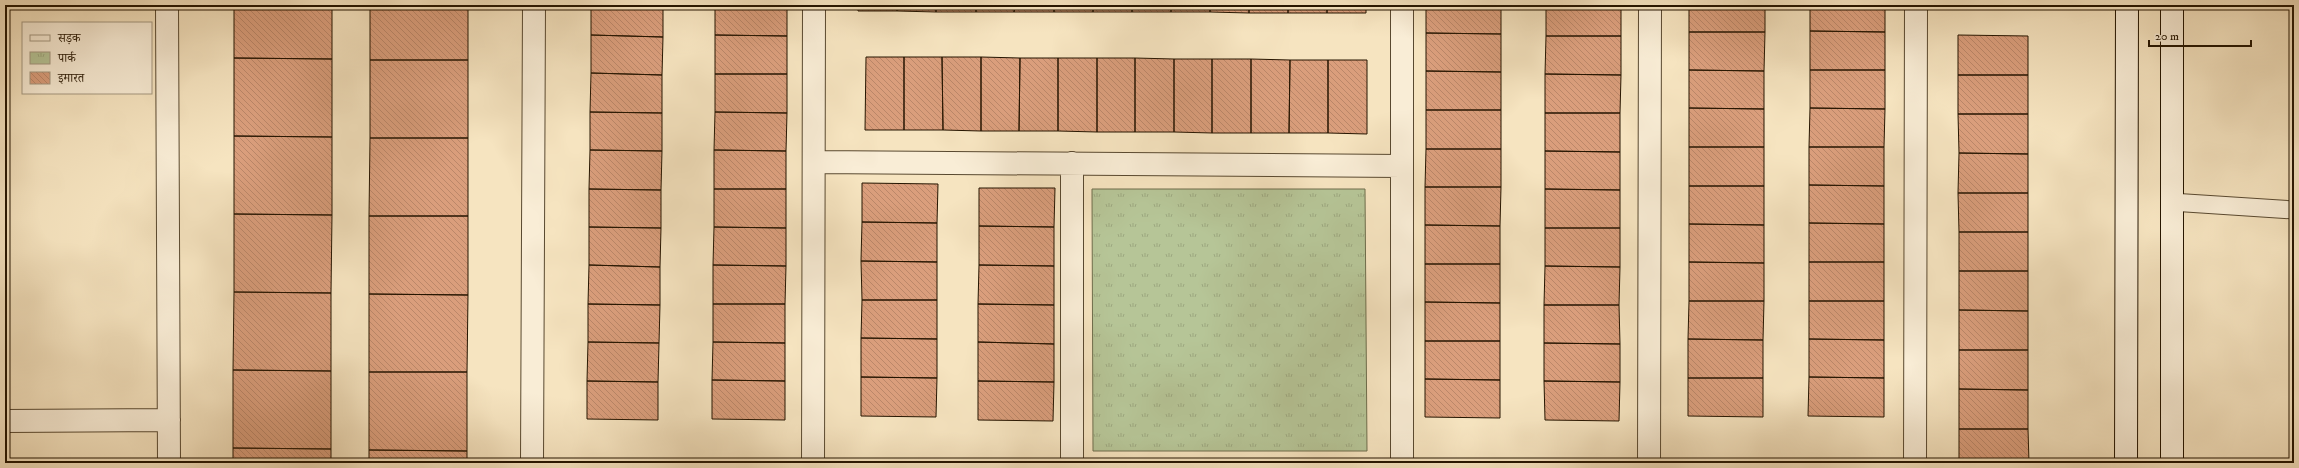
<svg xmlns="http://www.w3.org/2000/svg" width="2299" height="468" font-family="'IM FELL DW Pica','Noto Serif Devanagari',serif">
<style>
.park{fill:url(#park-tufts);stroke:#6e6d4c}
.building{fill:url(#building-back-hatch);stroke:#251500}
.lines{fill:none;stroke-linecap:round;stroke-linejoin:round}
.service-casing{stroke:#594930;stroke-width:19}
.minor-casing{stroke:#594930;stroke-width:24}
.secondary-casing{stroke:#251500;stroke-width:24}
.service{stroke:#f9edd6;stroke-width:17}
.minor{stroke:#f9edd6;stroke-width:22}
.secondary{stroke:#f9edd6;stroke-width:22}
</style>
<defs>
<pattern id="park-tufts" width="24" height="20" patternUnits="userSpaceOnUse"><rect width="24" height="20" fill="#b6c597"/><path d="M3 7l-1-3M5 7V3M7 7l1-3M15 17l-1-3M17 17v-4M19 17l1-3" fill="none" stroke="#9ca880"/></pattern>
<pattern id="building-back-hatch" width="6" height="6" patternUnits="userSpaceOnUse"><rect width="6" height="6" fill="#da9e7c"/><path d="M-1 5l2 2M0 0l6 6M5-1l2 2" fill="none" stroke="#bb8769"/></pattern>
</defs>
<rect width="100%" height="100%" fill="#f6e4c0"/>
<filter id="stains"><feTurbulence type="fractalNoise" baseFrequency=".005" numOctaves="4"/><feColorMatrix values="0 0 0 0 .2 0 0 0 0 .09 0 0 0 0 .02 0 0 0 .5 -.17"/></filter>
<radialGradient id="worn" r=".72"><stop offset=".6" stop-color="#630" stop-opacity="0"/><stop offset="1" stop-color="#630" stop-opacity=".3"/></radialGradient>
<path class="park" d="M1092 189H1365L1367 451H1093Z"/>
<path class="building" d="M234 5H332V59L234 58Z
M370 5H468V60H370Z
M591 5H663V37L591 35Z
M715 5H787V36L715 35Z
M858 5H897V11H858Z
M897 5H936V12L897 11Z
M936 5H976V12H936Z
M976 5H1015L1014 12H976Z
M1015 5H1054V12H1014Z
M1054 5H1093V12H1054Z
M1093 5H1132V12H1093Z
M1132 5H1171V12H1132Z
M1171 5H1210V12H1171Z
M1210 5H1249V13L1210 12Z
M1249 5H1288V13H1249Z
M1288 5H1327V13H1288Z
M1327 5H1366V13H1327Z
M1426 5H1501V34L1426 33Z
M1546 5H1621V36H1546Z
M1689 5H1765V32H1689Z
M1810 5H1885V32L1810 31Z
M1810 31 1885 32V70H1810Z
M1689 32H1765L1764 71 1689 70Z
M1426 33 1501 34V72L1426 71Z
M591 35 663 37 662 75 591 73Z
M715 35 787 36V74H715Z
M1958 35 2028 36V75H1958Z
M1546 36H1621V75L1545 74Z
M866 57H904V130H865Z
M904 57H942L943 130H904Z
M942 57H981V131L943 130Z
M981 57 1020 58 1019 131H981Z
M234 58 332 59V137L234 136Z
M1020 58H1058V131H1019Z
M1058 58H1097V132L1058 131Z
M1097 58H1135V132H1097Z
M1135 58 1174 59V132H1135Z
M1174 59H1212V133L1174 132Z
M1212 59H1251V133H1212Z
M1251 59 1290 60 1289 133H1251Z
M370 60H468V138H370Z
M1290 60H1328V133H1289Z
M1328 60H1367V134L1328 133Z
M1689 70 1764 71V109L1689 108Z
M1810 70H1885V109L1810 108Z
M1426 71 1501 72V110H1426Z
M591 73 662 75V113L590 112Z
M715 74H787V113L715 112Z
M1545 74 1621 75 1620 113H1545Z
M1958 75H2028V114H1958Z
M1689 108 1764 109V147H1689Z
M1810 108 1885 109 1884 147H1809Z
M1426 110H1501V149H1426Z
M590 112 662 113V151L590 150Z
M715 112 787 113 786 151 714 150Z
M1545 113H1620V152L1545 151Z
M1958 114H2028V154L1959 153Z
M234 136 332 137V215L234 214Z
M370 138H468V216H369Z
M1689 147H1764V186H1689Z
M1809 147H1884V186L1809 185Z
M1426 149H1501V187H1425Z
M590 150 662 151 661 190 589 189Z
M714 150 786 151V189H714Z
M1545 151 1620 152V190L1545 189Z
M1959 153 2028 154V193H1958Z
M862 183 938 184 937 223 862 222Z
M1809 185 1884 186V224L1809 223Z
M1689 186H1764V225L1689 224Z
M1425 187H1501L1500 226 1425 225Z
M979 188H1055L1054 227 979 226Z
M589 189 661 190V228L589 227Z
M714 189H786V228L714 227Z
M1545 189 1620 190V228H1545Z
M1958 193H2028V232H1959Z
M234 214 332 215 331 293 234 292Z
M369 216H468V295L369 294Z
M862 222 937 223V262L861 261Z
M1809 223 1884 224V262H1809Z
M1689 224 1764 225V263L1689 262Z
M1425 225 1500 226V264H1425Z
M979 226 1054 227V266L979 265Z
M589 227 661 228 660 267 589 265Z
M714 227 786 228V266L713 265Z
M1545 228H1620V267L1545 266Z
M1959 232H2028V271H1959Z
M861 261 937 262V300H862Z
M1689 262 1764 263V301H1689Z
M1809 262H1884V301H1809Z
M1425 264H1500V303L1425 302Z
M589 265 660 267V305L588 304Z
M713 265 786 266 785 304H713Z
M979 265 1054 266V305L978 304Z
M1545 266 1620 267 1619 305H1544Z
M1959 271H2028V311L1959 310Z
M234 292 331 293V371L233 370Z
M369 294 468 295 467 372H369Z
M862 300H937V339L861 338Z
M1689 301H1764L1763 340 1688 339Z
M1809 301H1884V340L1809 339Z
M1425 302 1500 303V341H1425Z
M588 304 660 305 659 343 588 342Z
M713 304H785V343L713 342Z
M978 304 1054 305V344L978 342Z
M1544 305H1619L1620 344 1544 343Z
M1959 310 2028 311V350H1959Z
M861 338 937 339V378L861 377Z
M1688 339 1763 340V378H1688Z
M1809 339 1884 340V378L1809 377Z
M1425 341H1500V380L1425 379Z
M588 342 659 343 658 382 587 381Z
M713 342 785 343V381L712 380Z
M978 342 1054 344V382L978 381Z
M1544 343 1620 344V382L1544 381Z
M1959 350H2028V390L1959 389Z
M233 370 331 371V449L233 448Z
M369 372H467V451L369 450Z
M861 377 937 378 936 417 861 416Z
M1809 377 1884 378V417L1808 416Z
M1688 378H1763V417L1688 416Z
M1425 379 1500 380V418L1425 417Z
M712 380 785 381V420L712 419Z
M587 381 658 382V420L587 419Z
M978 381 1054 382 1053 421 978 420Z
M1544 381 1620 382 1619 421 1545 420Z
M1959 389 2028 390V429H1959Z
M1959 429H2028L2029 463H1959Z
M233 448 331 449V463H233Z
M369 450 467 451V463H369Z"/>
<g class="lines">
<g class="service-casing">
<path id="service" d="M2171 202 2294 210"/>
</g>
<g class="minor-casing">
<path id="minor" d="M167 5 169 463
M814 162 1402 166
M5 421 169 420
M532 463 534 5
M813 463 814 5
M1072 463V163
M1402 463V5
M1649 463 1650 5
M1915 463 1916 5"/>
</g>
<g class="secondary-casing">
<path id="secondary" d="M2172 5V463
M2126 463 2127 5"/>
</g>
<use href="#service" class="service"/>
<use href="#minor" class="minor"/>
<use href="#secondary" class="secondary"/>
</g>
<rect width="2299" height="468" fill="none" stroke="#f6e4c0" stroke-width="20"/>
<rect x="6" y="6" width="2287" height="456" fill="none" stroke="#251500" stroke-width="2"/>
<rect x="10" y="10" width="2279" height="448" fill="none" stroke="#251500"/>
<rect x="22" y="22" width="130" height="72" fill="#f9edd6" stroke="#a49780"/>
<rect x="30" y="35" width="20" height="6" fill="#f9edd6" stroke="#a49780"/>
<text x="58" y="42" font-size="12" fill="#251500">सड़क</text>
<rect x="30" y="52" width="20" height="12" fill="url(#park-tufts)" stroke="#a49780"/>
<text x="58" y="62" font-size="12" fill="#251500">पार्क</text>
<rect x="30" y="72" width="20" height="12" fill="url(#building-back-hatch)" stroke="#a49780"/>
<text x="58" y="82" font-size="12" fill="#251500">इमारत</text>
<path d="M2149 40v6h102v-6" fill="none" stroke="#251500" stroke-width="2"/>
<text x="2155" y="40" font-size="12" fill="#251500" stroke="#f9edd6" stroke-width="3" paint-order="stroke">20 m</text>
<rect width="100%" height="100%" filter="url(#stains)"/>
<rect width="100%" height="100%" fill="url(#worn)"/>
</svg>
